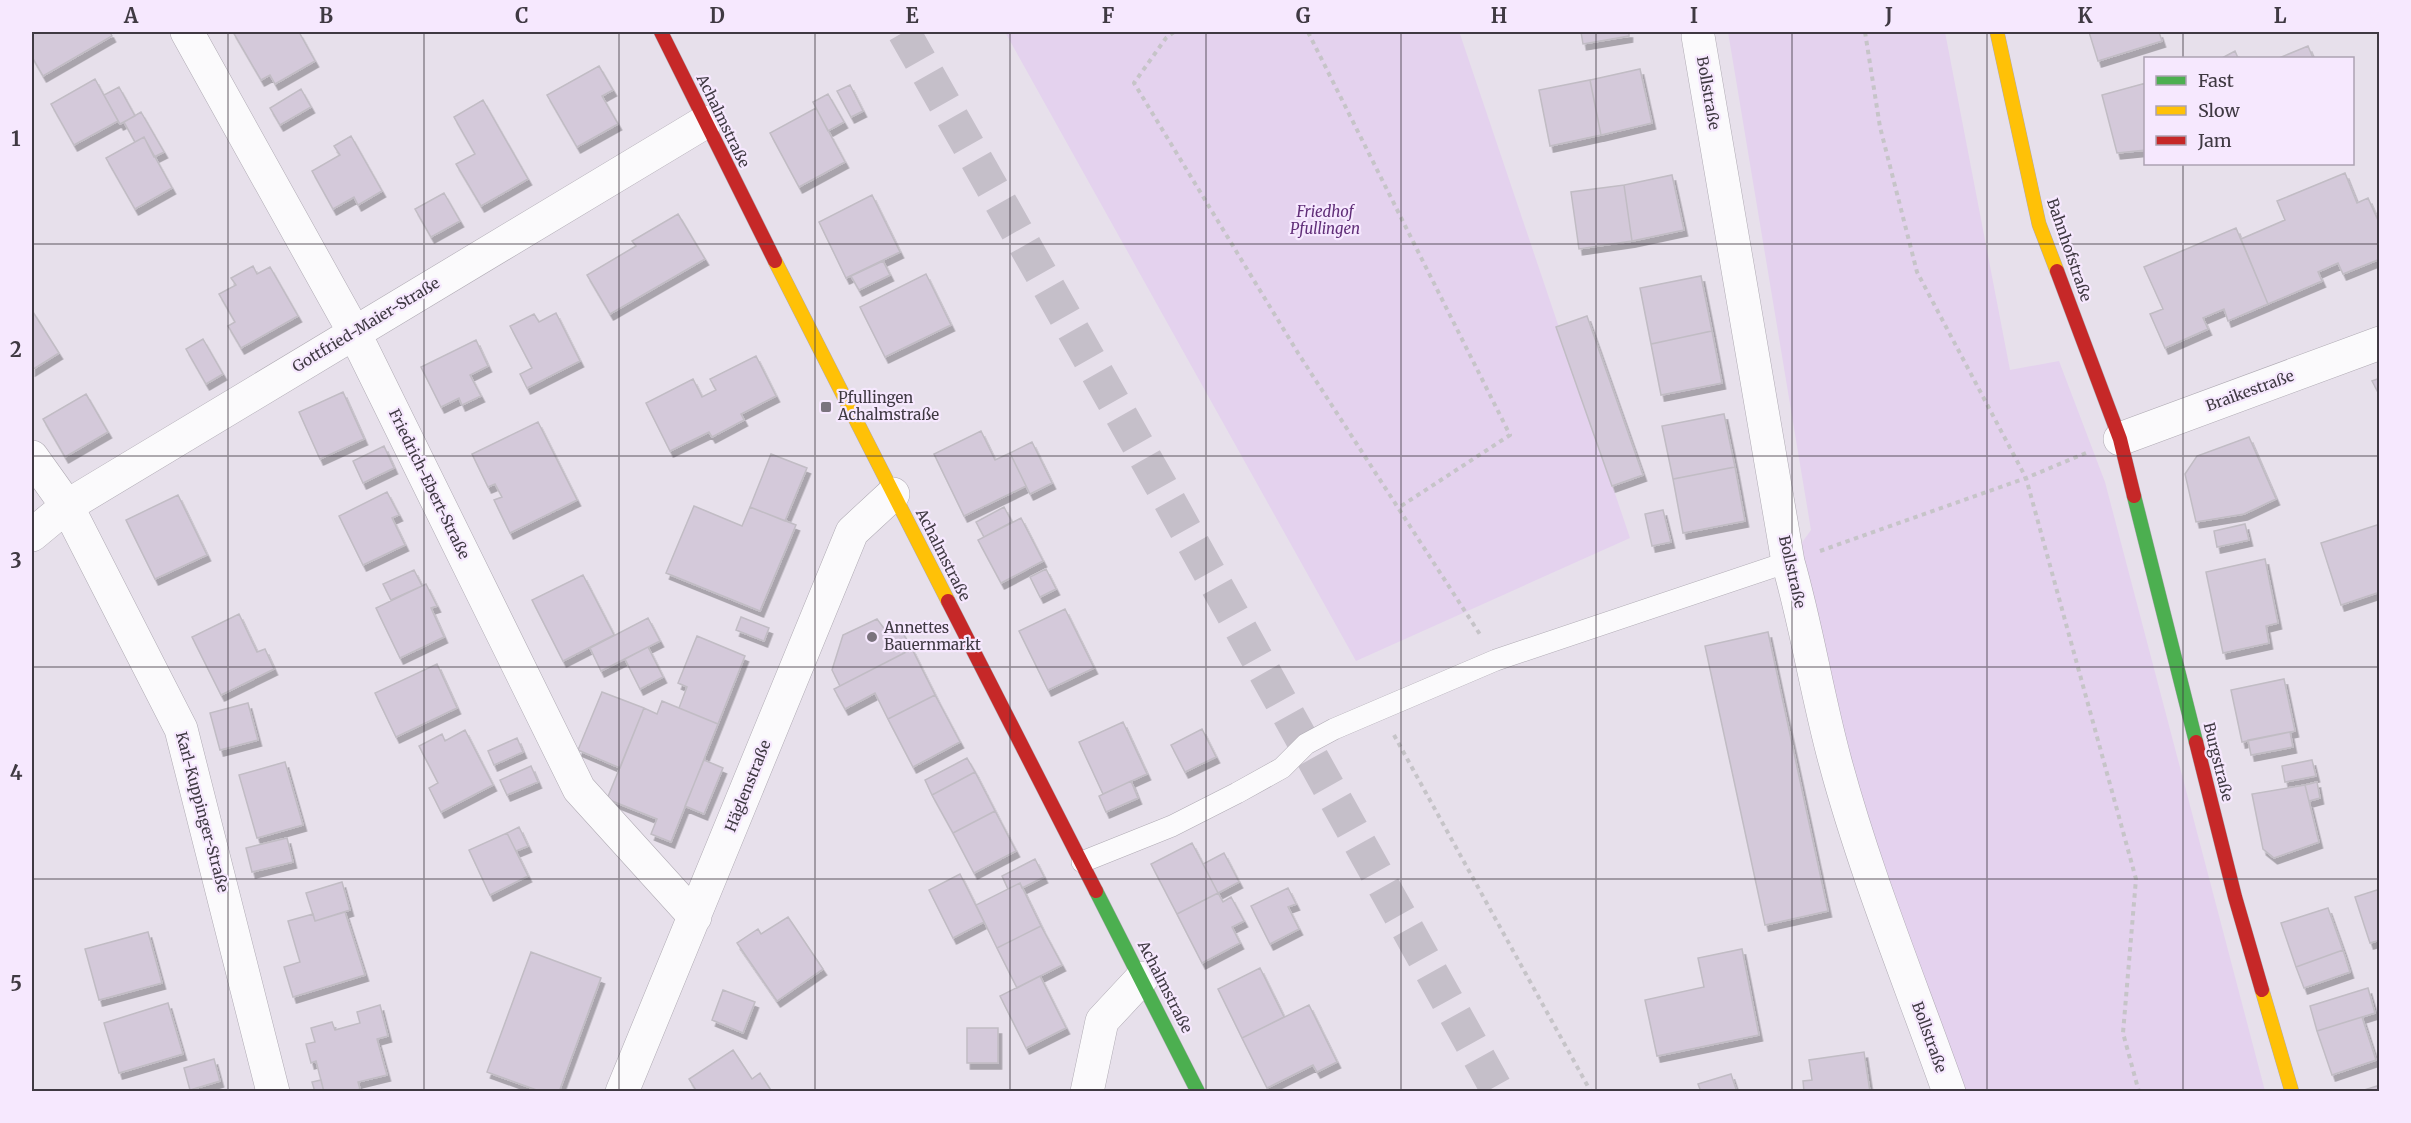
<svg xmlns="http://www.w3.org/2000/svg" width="2411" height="1123" font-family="Merriweather,serif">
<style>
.green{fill:#e4d2ee}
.building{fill:#d4c9da;stroke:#c1bcc4;stroke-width:1.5;filter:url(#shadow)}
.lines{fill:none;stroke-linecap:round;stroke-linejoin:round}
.primary-tunnel{stroke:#c5bfc9;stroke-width:33;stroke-dasharray:33 16;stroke-linecap:butt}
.lane-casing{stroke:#afaab3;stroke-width:22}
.street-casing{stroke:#afaab3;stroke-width:34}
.fast-casing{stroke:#afaab3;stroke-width:15}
.slow-casing{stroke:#afaab3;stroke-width:15}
.jam-casing{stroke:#afaab3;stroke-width:15}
.path{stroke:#c6c4c8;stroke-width:4;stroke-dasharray:4.5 4.5;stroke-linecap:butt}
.lane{stroke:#fbfafc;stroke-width:21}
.street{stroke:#fbfafc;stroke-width:33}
.fast{stroke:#4caf50;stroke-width:14}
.slow{stroke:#ffc107;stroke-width:14}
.jam{stroke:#c62828;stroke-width:14}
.grid{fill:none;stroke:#3f3942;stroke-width:1.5;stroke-opacity:0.55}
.poi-dot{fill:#7a737d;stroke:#f6e8fe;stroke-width:2}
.labels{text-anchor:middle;stroke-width:4.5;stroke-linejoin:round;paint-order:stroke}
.street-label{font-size:15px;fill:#3f3942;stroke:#f6e8fe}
.park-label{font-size:15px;font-style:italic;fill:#602e78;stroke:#f6e8fe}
.poi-label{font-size:15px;fill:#3f3942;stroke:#f6e8fe;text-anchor:start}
.neatline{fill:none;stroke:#3f3942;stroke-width:2}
.grid-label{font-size:20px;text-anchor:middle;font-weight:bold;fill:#3f3942}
</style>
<defs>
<filter id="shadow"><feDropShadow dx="3.5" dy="6" stdDeviation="0" flood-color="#0004"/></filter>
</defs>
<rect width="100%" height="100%" fill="#e7e0eb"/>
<path class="green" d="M1005 32H1463L1460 34 1630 538 1356 661Z
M1728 32H1945L2010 370 2059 361 2105 482 2265 1091H1949L1788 562 1811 530Z"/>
<path class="building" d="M32 32H110L112 36 43 76 32 57Z
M233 32H299L315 61 275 84 270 75 261 80Z
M1581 32H1629V36L1583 44Z
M2089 32H2159L2162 41 2098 61Z
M2308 46 2313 58H2279Z
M2235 51 2238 58H2222Z
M599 66 613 90 602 96 618 124 577 147 547 95Z
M1640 69 1652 123 1601 135 1590 80Z
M95 79 118 121 74 145 51 104Z
M1590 80 1601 135 1550 146 1539 90Z
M2146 83V150L2117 153 2102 95Z
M850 85 863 111 851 117 837 91Z
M119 87 135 116 120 124 104 95Z
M301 89 311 107 280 125 270 108Z
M828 94 844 122 828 131 813 102Z
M483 100 528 179 481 206 456 164 475 154 454 117Z
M816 108 845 162 799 187 770 133Z
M141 112 164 152 154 157 144 137 135 142 124 122Z
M351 136 382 191 358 205 354 197 333 209 312 171 340 155 334 146Z
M144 137 172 188 135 209 106 158Z
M2345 173 2357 203 2368 198 2380 225V259L2343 274 2338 263 2318 272 2322 281 2268 304 2241 239 2285 220 2277 201Z
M1672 175 1684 230 1632 241 1624 185Z
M1624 185 1632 241 1579 249 1571 192Z
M444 193 460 221 431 237 415 209Z
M872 195 900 252 846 278 819 222Z
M678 214 705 259 610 314 587 275 636 246 632 241Z
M2236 228 2268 304 2228 321 2224 309 2203 318 2208 329 2165 348 2150 314 2163 309 2144 267Z
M883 261 890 275 859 290 851 276Z
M253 266 257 274 270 267 298 316 241 348 228 326 235 322 219 294 236 285 231 278Z
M926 274 951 325 885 357 860 307Z
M1701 276 1712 331 1651 344 1640 288Z
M33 312 59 353 32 370V313Z
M556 313 580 361 527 388 520 374 532 368 510 326 534 314 539 322Z
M1587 316 1643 475 1612 486 1556 327Z
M1712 331 1722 383 1661 395 1651 344Z
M203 339 223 374 206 384 186 349Z
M476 340 488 366 470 375 481 396 462 405 459 398 441 407 421 367Z
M756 356 776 396 741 414 744 420 712 437 709 432 670 451 646 403 693 379 702 397 716 390 710 379Z
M2380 378V396L2372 381Z
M343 392 364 439 320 459 299 412Z
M86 394 108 432 65 457 43 419Z
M1724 414 1735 467 1673 479 1662 426Z
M538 422 577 500 510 533 494 500 502 497 495 484 488 487 472 454Z
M981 431 995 460 1010 453 1026 486 964 516 934 454Z
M2249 437 2276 499 2244 514 2196 522 2185 474 2197 456Z
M1032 442 1052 483 1030 494 1010 453Z
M384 446 394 468 363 483 353 461Z
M771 454 807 468 785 521 750 507Z
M1735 467 1745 521 1683 533 1673 479Z
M387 492 399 515 392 518 405 545 363 565 339 516Z
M178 495 207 555 155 579 126 520Z
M694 506 742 526 750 507 796 525 760 611 666 573Z
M1004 507 1012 522 984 537 976 522Z
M1663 510 1671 542 1652 546 1645 514Z
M1021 518 1043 561 1001 583 978 540Z
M2245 524 2249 540 2217 547 2214 531Z
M2380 524V592L2341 605 2321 543Z
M2265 559 2278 623 2266 626 2269 643 2223 653 2206 572Z
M1046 569 1056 589 1040 597 1030 577Z
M414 570 422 586 391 600 383 584Z
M583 575 614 635 563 661 532 600Z
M426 584 437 606 431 608 444 637 400 658 376 608Z
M1065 609 1094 668 1048 690 1019 631Z
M239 614 257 652 265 649 274 669 221 695 192 637Z
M741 617 769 628 764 641 736 630Z
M648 618 660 641 601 671 590 648Z
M877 619 889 635 901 630 912 649 840 686 832 670 843 635Z
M1768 632 1828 911 1765 925 1705 646Z
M697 636 745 656 718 724 679 708 687 687 678 683Z
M648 647 663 677 640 689 625 659Z
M912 649 935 695 888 719 875 693 845 709 834 689Z
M437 664 457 708 396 737 375 693Z
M2284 679 2295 731 2242 742 2231 690Z
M602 692 644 708 620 768 578 750Z
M935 695 960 742 913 767 888 719Z
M662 701 718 724 671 842 651 834 657 819 607 799 644 708 657 714Z
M248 703 258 740 220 750 210 713Z
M1123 722 1147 774 1103 794 1079 742Z
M1202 729 1216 757 1185 772 1171 745Z
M465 730 493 785 441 812 429 788 438 783 419 746 442 734 445 741Z
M2290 732 2293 747 2251 755 2248 740Z
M517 738 523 752 494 765 488 751Z
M967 758 975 772 932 795 925 780Z
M704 760 723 768 704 814 685 806Z
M2312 760 2316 776 2285 782 2282 766Z
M285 762 303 825 257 838 239 775Z
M531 766 538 782 507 795 500 780Z
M975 772 995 811 953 833 932 795Z
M1131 781 1138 798 1106 812 1099 796Z
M2317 782 2320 798 2309 801 2305 785Z
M2305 785 2319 842 2274 858 2263 849 2252 794Z
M995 811 1016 851 974 873 953 833Z
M519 827 528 846 516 851 507 833Z
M507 833 528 876 490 895 469 850Z
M287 838 293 862 252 872 246 848Z
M1192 843 1218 893 1177 914 1151 864Z
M1224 853 1239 882 1218 893 1203 864Z
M1035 859 1044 877 1022 888 1020 883 1008 889 1002 876Z
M960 874 984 922 953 938 929 890Z
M342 882 350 910 315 921 306 893Z
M1020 883 1041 926 997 948 976 905Z
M1288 888 1296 904 1288 907 1299 929 1270 944 1251 906Z
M2380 889V940L2370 943 2355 897Z
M1218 893 1223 902 1231 897 1244 921 1232 927 1240 943 1202 963 1177 914Z
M2328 908 2343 950 2296 967 2281 923Z
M345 912 365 975 293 997 284 967 300 962 288 921 313 914 315 921Z
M788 917 823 969 777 1001 737 943 758 929 761 934Z
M1041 926 1062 965 1017 988 997 948Z
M148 932 162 983 99 1000 85 949Z
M1742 949 1759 1035 1657 1056 1645 1000 1704 987 1698 958Z
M2343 950 2350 972 2304 988 2296 967Z
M531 952 601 978 559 1092H542L487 1072Z
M1260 968 1284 1017 1242 1038 1218 989Z
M1040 976 1066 1028 1026 1048 1000 996Z
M2368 988 2375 1013 2317 1031 2310 1006Z
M723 990 755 1002 743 1033 712 1020Z
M168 1003 183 1054 119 1073 104 1023Z
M380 1005 388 1036 377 1039 387 1075 358 1082 360 1089 351 1092H324L316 1061 311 1063 306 1044 315 1042 311 1028 332 1022 335 1030 360 1023 357 1012Z
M1309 1005 1337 1062 1317 1072 1313 1065 1267 1088 1242 1038Z
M2362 1017 2376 1060 2332 1075 2317 1031Z
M967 1028H998V1063H967Z
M733 1050 752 1079 760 1073 772 1092H697L689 1079Z
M1864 1052 1870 1092H1804L1803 1081 1812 1080 1809 1060Z
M214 1059 220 1081 190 1090 184 1068Z
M1731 1074 1737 1092H1701L1698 1084Z
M321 1080 324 1092H315L312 1082Z
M2380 1085V1092H2358Z"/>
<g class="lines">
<path class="primary-tunnel" d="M904 32 1160 484 1498 1092"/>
<g class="lane-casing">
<path id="lane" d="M1082 862 1172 826 1237 793 1282 768 1306 744 1334 729 1496 660 1788 562"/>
</g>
<g class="street-casing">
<path id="street" d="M187 32 354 332 579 789 695 917
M1698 36 1788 562C1807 628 1817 695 1835 761 1865 873 1910 982 1949 1092
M2120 439 2380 343
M32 457 67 506 181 729 273 1092
M32 535 67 506 705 122
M622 1092 852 532 893 494
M1087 1092 1102 1021 1142 978"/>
</g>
<g class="fast-casing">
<path id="fast" d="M2134 496 2196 742
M1096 891 1198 1092"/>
</g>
<g class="slow-casing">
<path id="slow" d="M1997 32 2039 224 2057 271
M775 261 948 601
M2262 990 2292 1092"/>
</g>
<g class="jam-casing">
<path id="jam" d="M661 32 775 261
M2057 271 2120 439 2134 496
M948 601 1096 891
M2196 742 2235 897 2262 990"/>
</g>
<path class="path" d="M1174 32 1166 38 1134 83 1298 353 1481 636
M1308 32 1510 435 1398 508
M1865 32 1880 127 1917 272 2026 478 2136 879 2123 1033 2139 1092
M1820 551 2026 478 2086 453
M1394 735 1591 1092"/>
<use href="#lane" class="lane"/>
<use href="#street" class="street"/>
<use href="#fast" class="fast"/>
<use href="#slow" class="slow"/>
<use href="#jam" class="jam"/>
</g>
<path class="grid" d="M228 32V1092M424 32V1092M619 32V1092M815 32V1092M1010 32V1092M1206 32V1092M1401 32V1092M1596 32V1092M1792 32V1092M1987 32V1092M2183 32V58M2183 164V1092M32 244H2380M32 456H2380M32 667H2380M32 879H2380"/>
<g class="poi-dot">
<rect x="820" y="401" width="12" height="12" rx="3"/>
<circle cx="872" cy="637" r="6"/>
</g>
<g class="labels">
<g class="street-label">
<text transform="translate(1708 93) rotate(80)" y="5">Bollstraße</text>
<text transform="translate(723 121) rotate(64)" y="5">Achalmstraße</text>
<text transform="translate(2069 250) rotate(71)" y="5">Bahnhofstraße</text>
<text transform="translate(366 325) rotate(-31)" y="5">Gottfried-Maier-Straße</text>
<text transform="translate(2250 391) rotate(-20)" y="5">Braikestraße</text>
<text transform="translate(429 484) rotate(64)" y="5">Friedrich-Ebert-Straße</text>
<text transform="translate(943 555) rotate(63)" y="5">Achalmstraße</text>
<text transform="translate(1792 572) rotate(77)" y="5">Bollstraße</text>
<text transform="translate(2218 762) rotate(76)" y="5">Burgstraße</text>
<text transform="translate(748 786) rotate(-68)" y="5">Häglenstraße</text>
<text transform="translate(202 812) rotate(75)" y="5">Karl-Kuppinger-Straße</text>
<text transform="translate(1165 987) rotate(63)" y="5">Achalmstraße</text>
<text transform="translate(1929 1037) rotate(70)" y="5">Bollstraße</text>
</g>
<g class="park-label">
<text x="1325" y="217">Friedhof<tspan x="1325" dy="17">Pfullingen</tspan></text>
</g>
<g class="poi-label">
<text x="838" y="403">Pfullingen<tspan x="838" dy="17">Achalmstraße</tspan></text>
<text x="884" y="633">Annettes<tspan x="884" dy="17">Bauernmarkt</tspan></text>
</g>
</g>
<rect width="2411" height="1123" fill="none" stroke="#f6e8fe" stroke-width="66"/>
<rect x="2144" y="57" width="210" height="108" fill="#f6e8fe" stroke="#ada2b3" stroke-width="1.5"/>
<rect x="2156" y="76" width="30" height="9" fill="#4caf50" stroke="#ada2b3" stroke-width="1.5"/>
<text x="2198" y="87" font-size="18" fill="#3f3942">Fast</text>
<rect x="2156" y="106" width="30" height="9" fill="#ffc107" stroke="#ada2b3" stroke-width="1.5"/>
<text x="2198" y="117" font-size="18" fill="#3f3942">Slow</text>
<rect x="2156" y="136" width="30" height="9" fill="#c62828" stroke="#ada2b3" stroke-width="1.5"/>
<text x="2198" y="147" font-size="18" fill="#3f3942">Jam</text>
<rect x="33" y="33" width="2345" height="1057" class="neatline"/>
<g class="grid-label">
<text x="131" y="23">A</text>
<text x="326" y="23">B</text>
<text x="522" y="23">C</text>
<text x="717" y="23">D</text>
<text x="912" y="23">E</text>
<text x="1108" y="23">F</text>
<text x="1303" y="23">G</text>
<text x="1499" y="23">H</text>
<text x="1694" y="23">I</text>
<text x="1889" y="23">J</text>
<text x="2085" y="23">K</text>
<text x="2280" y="23">L</text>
<text x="16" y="146">1</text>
<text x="16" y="357">2</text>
<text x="16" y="568">3</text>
<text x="16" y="780">4</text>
<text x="16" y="991">5</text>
</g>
</svg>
